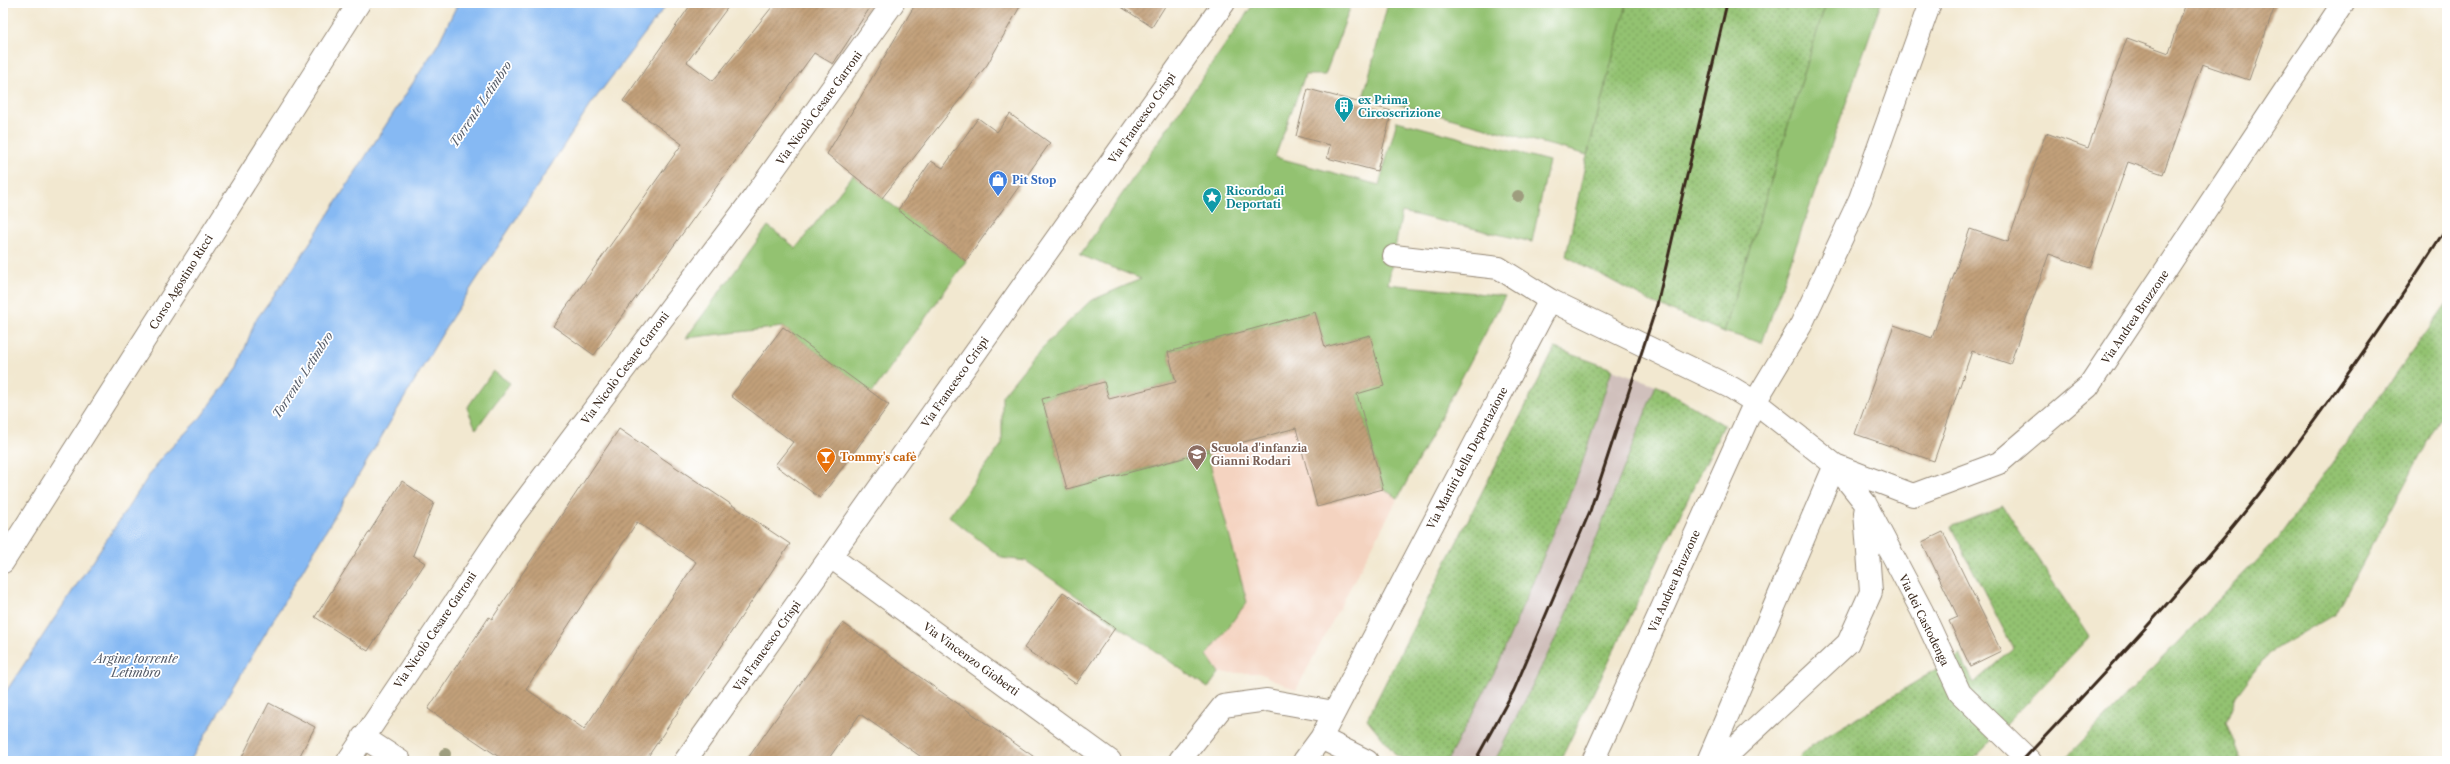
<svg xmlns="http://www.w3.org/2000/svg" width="2450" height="764" font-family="'Libre Caslon Text',serif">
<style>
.built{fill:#f4d3c0}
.industrial{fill:#d0c0bc}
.grass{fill:url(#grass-dots);stroke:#677648}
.green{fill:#93c271;stroke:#677648}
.water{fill:#86b9f3;stroke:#607288}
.building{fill:url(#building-hatch);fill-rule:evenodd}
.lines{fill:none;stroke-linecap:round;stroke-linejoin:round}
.minor-casing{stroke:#968977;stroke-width:24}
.major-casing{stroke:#968977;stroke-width:24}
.minor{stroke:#fff;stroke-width:22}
.major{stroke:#fff;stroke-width:22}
.rail{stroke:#3b2a1e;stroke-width:3}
.tree{fill:#9e9d7e}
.labels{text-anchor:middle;stroke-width:3.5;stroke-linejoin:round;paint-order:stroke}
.culture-label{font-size:11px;font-weight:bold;fill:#0d838f;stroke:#fff;text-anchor:start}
.street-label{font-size:11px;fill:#3b2a1e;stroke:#fff}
.shop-label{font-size:11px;font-weight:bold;fill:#366cbe;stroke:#fff;text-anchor:start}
.education-label{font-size:11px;font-weight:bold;fill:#785e54;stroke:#fff;text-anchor:start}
.food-label{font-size:11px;font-weight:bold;fill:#c56008;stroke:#fff;text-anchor:start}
.water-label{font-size:12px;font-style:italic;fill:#555c69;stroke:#fff}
</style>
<defs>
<pattern id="grass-dots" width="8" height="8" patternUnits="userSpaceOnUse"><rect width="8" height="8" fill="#93c271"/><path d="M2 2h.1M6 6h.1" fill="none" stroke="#799e5c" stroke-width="1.8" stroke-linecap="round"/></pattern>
<pattern id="building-hatch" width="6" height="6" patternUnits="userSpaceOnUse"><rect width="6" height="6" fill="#c2a07a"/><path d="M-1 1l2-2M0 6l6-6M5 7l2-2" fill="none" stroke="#9f8363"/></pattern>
</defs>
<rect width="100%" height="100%" fill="#fff"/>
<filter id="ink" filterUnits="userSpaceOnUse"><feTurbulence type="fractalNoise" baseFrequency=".025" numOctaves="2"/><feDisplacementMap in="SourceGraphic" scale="8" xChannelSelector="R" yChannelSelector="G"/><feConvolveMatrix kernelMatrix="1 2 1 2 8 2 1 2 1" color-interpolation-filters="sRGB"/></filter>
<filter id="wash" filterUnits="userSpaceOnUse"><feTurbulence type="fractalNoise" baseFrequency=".012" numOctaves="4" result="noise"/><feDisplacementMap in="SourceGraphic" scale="16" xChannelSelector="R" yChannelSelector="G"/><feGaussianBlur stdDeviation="0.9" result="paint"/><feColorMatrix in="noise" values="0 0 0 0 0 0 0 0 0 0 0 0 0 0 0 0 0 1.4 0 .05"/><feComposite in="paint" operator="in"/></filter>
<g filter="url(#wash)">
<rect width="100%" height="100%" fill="#f2e8d0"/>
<path class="built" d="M1505 296 1296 690 1259 673H1219L1208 688 1026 561 1002 558 949 516 1002 444V396L1036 354 1090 301Z"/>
<path class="industrial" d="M1612 369 1656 385 1565 619 1495 761H1447L1497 667 1580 470Z"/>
<path class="grass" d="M1627 3H1826L1724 332 1657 305 1566 256 1586 160Z
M2447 303V405L2336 613 2268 653 2236 696 2226 722 2241 761H2063L2278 538Z
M1555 348 1612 369 1580 470 1497 667 1447 761H1407L1396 755 1367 719Z
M1656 385 1724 425 1560 761H1495L1565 619Z
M2003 506 2089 637 1972 761H1796L1812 745 1960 655 1974 683 2013 648 1951 527Z"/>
<path class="green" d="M1254 3H1352L1325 75H1305L1275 157 1379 185 1397 121 1549 161 1532 242 1402 212 1388 284 1505 296 1398 498 1383 489 1357 394 1369 335 1325 347 1315 312 1168 352 1176 382 1109 399 1104 382 1042 399 1067 489 1207 452 1247 602 1207 655 1219 673 1208 688 1026 561 1002 558 949 516 1002 444V396L1036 354 1090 301 1141 279 1080 255Z
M1388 3H1627L1587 155 1364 95Z
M1826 3H1881L1762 343 1724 332Z
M853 175 966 261 872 393 783 327 686 338 768 226 796 248Z
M493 371 510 383 476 429 467 408Z"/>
<path class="water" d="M458 3H668L588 108 451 319 190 761H3V696L160 459 201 417 238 367 255 321 293 269 438 44Z"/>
<g id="blocks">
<path class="building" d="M692 3H731L687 62 713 81 772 7 767 3H873L833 64 814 53 594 355 553 326 682 144 623 101Z
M916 3H1022L987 65 882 198 827 154Z
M1115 3H1167L1152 27Z
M2186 3H2276L2249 80 2202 64 2163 174 2128 162 2090 268 2049 254 2010 364 1972 351 1934 461 1855 434 1894 325 1932 338 1970 229 2008 242 2046 133 2088 148 2127 38 2169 53Z
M1308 89 1392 111 1377 171 1327 158 1330 145 1296 136Z
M1010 114 1050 143 966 261 898 210 931 161 943 168 978 118 997 132Z
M1315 312 1325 347 1370 335 1384 386 1357 394 1383 489 1317 507 1296 428 1067 489 1042 399 1104 382 1109 399 1176 382 1168 352Z
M783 327 889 405 820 498 775 465 793 442 731 396Z
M619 429 790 544 645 761H505L428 709 489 617 492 619ZM637 522 696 562 584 729 526 689Z
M402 481 434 503 413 555 425 563 368 651 315 617Z
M1943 532 2001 651 1970 666 1949 621 1958 617 1922 542Z
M1063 592 1115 628 1076 684 1024 648Z
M843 623 957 703 1040 761H927L860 714 827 761H746Z
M269 703 315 727 297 761H240Z"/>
</g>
</g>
<g filter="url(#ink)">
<use href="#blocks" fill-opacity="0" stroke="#968977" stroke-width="1"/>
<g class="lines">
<g class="minor-casing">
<path id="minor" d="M1394 256 1499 268 1550 300 1732 388 1755 402 1835 465 1913 495 1999 463 2088 387 2343 3
M831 557 1110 761
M363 737 400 761
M1321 738 1367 761
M1180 760 1223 706 1267 700 1334 712
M348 761 509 522 754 197 893 3
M685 761 1224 3
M1304 761 1321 738 1550 300
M1593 761 1755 402 1801 325 1860 199 1930 3
M1708 761 1835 465 1865 503 1922 611 1960 693 2030 761
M1721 761 1848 643 1871 592 1865 512"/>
</g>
<g class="major-casing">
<path id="major" d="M3 562 359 3"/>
</g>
<use href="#minor" class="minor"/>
<use href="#major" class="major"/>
<path class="rail" d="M1475 761 1514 690 1590 511 1657 305 1727 3
M2022 761C2102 676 2187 586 2259 494 2326 408 2388 318 2447 227"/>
</g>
<g class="tree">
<circle cx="1518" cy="196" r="6"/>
<circle cx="445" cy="754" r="6"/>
</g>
</g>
<defs>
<g id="building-pin" transform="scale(1)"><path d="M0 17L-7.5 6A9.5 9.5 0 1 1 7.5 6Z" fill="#0f9aa8" stroke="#fff"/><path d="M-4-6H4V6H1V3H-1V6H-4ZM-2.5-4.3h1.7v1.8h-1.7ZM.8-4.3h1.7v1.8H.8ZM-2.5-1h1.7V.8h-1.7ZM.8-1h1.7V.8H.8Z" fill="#fff"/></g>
<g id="shop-pin" transform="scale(1)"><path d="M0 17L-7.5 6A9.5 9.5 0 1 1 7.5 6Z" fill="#3f7fe0" stroke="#fff"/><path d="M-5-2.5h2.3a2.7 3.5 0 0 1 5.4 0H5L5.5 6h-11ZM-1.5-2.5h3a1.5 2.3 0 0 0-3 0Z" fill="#fff"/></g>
<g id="sight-pin" transform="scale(1)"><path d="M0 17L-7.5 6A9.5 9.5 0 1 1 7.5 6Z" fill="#0f9aa8" stroke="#fff"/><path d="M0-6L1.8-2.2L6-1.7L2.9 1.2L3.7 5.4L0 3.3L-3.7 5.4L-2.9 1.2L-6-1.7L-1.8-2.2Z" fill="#fff"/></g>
<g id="school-pin" transform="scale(1)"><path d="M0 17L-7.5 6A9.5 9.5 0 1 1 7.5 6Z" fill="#8d6e63" stroke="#fff"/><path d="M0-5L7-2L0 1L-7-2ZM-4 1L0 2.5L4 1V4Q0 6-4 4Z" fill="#fff"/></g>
<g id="bar-pin" transform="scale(1)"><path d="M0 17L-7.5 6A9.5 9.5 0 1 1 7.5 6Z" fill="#e8710a" stroke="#fff"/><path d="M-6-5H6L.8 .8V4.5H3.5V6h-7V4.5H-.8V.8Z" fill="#fff"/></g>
</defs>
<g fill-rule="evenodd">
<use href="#building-pin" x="1344" y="106"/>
<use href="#shop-pin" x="998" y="180"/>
<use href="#sight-pin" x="1212" y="197"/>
<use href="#school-pin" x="1197" y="454"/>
<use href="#bar-pin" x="826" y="457"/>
</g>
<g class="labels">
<g class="culture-label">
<text x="1358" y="104">ex Prima<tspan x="1358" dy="13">Circoscrizione</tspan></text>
<text x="1226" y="195">Ricordo ai<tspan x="1226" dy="13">Deportati</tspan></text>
</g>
<g class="street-label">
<text transform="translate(819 108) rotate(-54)" y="4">Via Nicolò Cesare Garroni</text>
<text transform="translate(1142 118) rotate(-55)" y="4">Via Francesco Crispi</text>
<text transform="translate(181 282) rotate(-58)" y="4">Corso Agostino Ricci</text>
<text transform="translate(2135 317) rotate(-56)" y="4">Via Andrea Bruzzone</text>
<text transform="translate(625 368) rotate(-53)" y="4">Via Nicolò Cesare Garroni</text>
<text transform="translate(955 382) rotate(-55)" y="4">Via Francesco Crispi</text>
<text transform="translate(1467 458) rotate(-62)" y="4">Via Martiri della Deportazione</text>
<text transform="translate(1674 581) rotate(-66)" y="4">Via Andrea Bruzzone</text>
<text transform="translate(1924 620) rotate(64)" y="4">Via dei Castodenga</text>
<text transform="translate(435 630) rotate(-56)" y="4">Via Nicolò Cesare Garroni</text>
<text transform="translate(767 646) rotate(-55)" y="4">Via Francesco Crispi</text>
<text transform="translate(971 659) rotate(36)" y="4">Via Vincenzo Gioberti</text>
</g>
<g class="shop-label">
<text x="1012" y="184">Pit Stop</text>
</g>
<g class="education-label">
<text x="1211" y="452">Scuola d'infanzia<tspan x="1211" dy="13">Gianni Rodari</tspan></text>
</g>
<g class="food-label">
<text x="840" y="461">Tommy's cafè</text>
</g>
<g class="water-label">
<text transform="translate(481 104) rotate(-56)" y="4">Torrente Letimbro</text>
<text transform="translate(303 375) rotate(-57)" y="4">Torrente Letimbro</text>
<text x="136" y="663">Argine torrente<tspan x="136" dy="14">Letimbro</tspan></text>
</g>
</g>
<rect width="2450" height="764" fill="none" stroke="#fff" stroke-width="16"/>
</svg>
